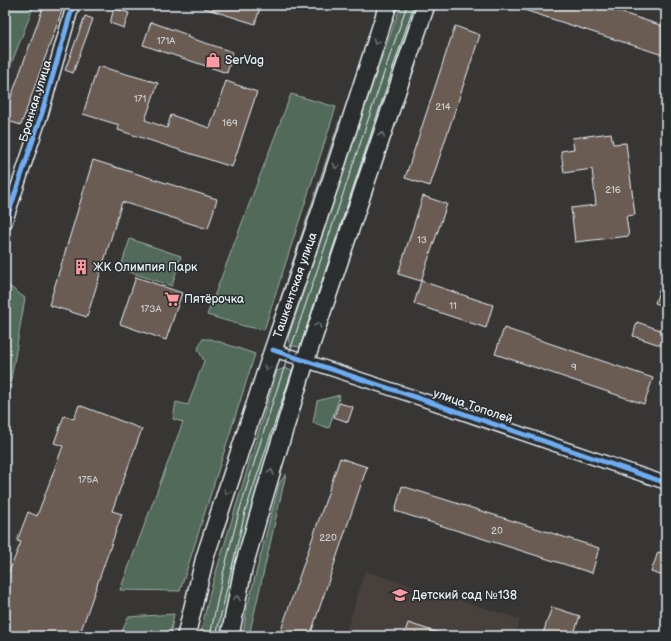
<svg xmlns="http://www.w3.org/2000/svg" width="671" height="641" font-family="'Balsamiq Sans',sans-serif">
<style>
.built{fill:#47413e}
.green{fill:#516b5a;stroke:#9caea9}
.building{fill:#6b5c52;stroke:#e8f1f8}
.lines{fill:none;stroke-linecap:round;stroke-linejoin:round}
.minor-casing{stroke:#e8f1f8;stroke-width:15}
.secondary-casing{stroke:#e8f1f8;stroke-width:20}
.minor{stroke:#2a2d2e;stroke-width:12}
.secondary{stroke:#2a2d2e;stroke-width:17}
.tram{stroke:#e8f1f8;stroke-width:1}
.cycleway-casing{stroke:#2a2d2e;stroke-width:8}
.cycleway{stroke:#6dadf4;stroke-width:5}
.oneway{stroke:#6c7275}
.labels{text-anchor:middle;stroke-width:3;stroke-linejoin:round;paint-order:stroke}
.number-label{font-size:10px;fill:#c9ccce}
.poi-label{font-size:12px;fill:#e8f1f8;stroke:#2a2d2e;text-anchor:start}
.street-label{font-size:12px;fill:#e8f1f8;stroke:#2a2d2e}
</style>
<rect width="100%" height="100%" fill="#373635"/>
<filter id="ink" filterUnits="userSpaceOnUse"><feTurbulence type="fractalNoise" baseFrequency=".025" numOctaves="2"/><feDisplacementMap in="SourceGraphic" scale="8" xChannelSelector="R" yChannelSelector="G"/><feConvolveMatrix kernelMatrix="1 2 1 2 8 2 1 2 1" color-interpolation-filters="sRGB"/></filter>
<g filter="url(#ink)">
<path class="built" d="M365 571 520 619 515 636H345Z"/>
<path class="green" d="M5 5H34L5 80Z
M401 5H418L304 347 290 346 288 338 375 77Z
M291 94 336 107 264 330 244 326 207 315Z
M343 116 345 125 274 335 268 336 339 122Z
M130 239 181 256 172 286 120 269Z
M5 283 25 298 5 415Z
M202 339H211L255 354 180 591 120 590 183 422 173 419 176 402 188 405 204 361 198 349Z
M285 368 292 371 299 381 225 636H200L210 592 277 371Z
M340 395 329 428 313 423 317 401Z
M286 474 249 636H243L246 612 279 484Z
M174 614 170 636H120L128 617Z"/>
<path class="building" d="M44 5H64L21 125 5 120V114Z
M202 5H261L255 24 201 7Z
M515 5H598L666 27V56L515 7Z
M114 8 129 13 124 28 110 23Z
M85 16 93 19 73 73 65 70Z
M151 22 188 35 187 37 233 52 227 73 143 45Z
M455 26 480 35 430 186 405 178Z
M98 66 158 83 145 120 167 128 171 115 210 128 226 81 257 92 232 167 118 130 119 125 83 114Z
M611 133 613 144 626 143 635 215 626 216 629 236 575 242 571 208 596 205 592 169 564 173 561 151 574 149 572 138Z
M93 160 217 199 208 229 122 202 87 317 49 305Z
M423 196 447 204 421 281 493 305 486 328 414 304 421 281 398 274Z
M664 276H666V307L655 303Z
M136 277 182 293 166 340 120 324Z
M637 322 666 332V347L633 336Z
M504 328 653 378 644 404 495 354Z
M339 403 353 407 348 422 334 417Z
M79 405 142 429 112 511 122 514 79 636H5V571L9 572 21 542 17 541 28 512 37 516 63 446 54 443 64 416 74 419Z
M340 458 367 467 310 636H279Z
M402 486 599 548 592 573 395 511Z
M658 552 666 554V577L651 572Z
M552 607 580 616 573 636H542Z
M408 623 442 634V636H404Z"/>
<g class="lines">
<g class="minor-casing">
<path id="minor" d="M5 224 42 113 73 5
M273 350 412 396 666 483"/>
</g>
<g class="secondary-casing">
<path id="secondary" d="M186 636 205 557 273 350 332 178 388 5
M230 636 243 569 273 466 305 362 426 5"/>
</g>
<use href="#minor" class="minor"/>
<use href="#secondary" class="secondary"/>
<path class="tram" d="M210 636 223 574 239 512 274 398 407 5
M216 636 230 575 245 512 414 5"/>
<g class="cycleway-casing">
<path id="cycleway" d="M5 224 42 113 73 5
M273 350 412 396 666 483"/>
</g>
<use href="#cycleway" class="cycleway"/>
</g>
<defs><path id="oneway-chevron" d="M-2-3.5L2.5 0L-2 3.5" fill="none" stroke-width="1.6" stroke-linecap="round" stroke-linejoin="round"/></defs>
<g class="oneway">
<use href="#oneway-chevron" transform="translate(376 42) rotate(108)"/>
<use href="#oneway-chevron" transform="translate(382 135) rotate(-71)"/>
<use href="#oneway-chevron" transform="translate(336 166) rotate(108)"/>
<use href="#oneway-chevron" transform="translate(318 325) rotate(-72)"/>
<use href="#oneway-chevron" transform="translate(267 368) rotate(108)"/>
<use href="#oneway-chevron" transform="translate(271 472) rotate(-74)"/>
<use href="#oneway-chevron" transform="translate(227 492) rotate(108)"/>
<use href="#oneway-chevron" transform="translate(237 598) rotate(-78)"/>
</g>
</g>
<defs>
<g id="shop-bare" transform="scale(1.2)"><path d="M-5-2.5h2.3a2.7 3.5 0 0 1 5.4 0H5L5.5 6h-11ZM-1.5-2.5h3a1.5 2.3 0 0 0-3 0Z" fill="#ff9aa2" stroke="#2a2d2e" stroke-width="2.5" paint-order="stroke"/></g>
<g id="building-bare" transform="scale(1.2)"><path d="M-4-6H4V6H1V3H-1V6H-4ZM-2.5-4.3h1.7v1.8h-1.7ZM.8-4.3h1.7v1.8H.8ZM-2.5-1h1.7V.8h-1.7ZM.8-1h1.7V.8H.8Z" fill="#ff9aa2" stroke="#2a2d2e" stroke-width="2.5" paint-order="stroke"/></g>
<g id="supermarket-bare" transform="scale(1.2)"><path d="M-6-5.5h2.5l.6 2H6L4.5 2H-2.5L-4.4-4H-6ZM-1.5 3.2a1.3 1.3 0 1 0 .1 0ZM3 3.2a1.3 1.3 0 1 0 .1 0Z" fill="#ff9aa2" stroke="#2a2d2e" stroke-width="2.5" paint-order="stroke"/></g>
<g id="school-bare" transform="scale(1.2)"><path d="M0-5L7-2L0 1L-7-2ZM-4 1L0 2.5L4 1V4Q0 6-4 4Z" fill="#ff9aa2" stroke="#2a2d2e" stroke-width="2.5" paint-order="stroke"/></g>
</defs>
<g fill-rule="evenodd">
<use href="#shop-bare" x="213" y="60"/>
<use href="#building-bare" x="81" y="267"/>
<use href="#supermarket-bare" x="172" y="299"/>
<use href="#school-bare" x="400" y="595"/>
</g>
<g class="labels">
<g class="number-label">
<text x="166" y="44">171А</text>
<text x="140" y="102">171</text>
<text x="443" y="110">214</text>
<text x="230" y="126">169</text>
<text x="613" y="193">216</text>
<text x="422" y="243">13</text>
<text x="453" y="309">11</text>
<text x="151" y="312">173А</text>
<text x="574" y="370">9</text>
<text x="88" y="483">175А</text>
<text x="497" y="534">20</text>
<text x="328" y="541">220</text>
</g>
<g class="poi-label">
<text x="225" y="64">SerVag</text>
<text x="93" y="271">ЖК Олимпия Парк</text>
<text x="184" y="303">Пятёрочка</text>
<text x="412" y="599">Детский сад №138</text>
</g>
<g class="street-label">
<text transform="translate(35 101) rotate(-73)" y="4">Бронная улица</text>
<text transform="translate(295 285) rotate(-71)" y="4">Ташкентская улица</text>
<text transform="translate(473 406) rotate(19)" y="4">улица Тополей</text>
</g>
</g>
<rect width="671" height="641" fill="none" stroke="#2a2d2e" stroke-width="20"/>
<rect x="10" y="10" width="651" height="621" fill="none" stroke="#e8f1f8" stroke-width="1.5" filter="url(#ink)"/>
</svg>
